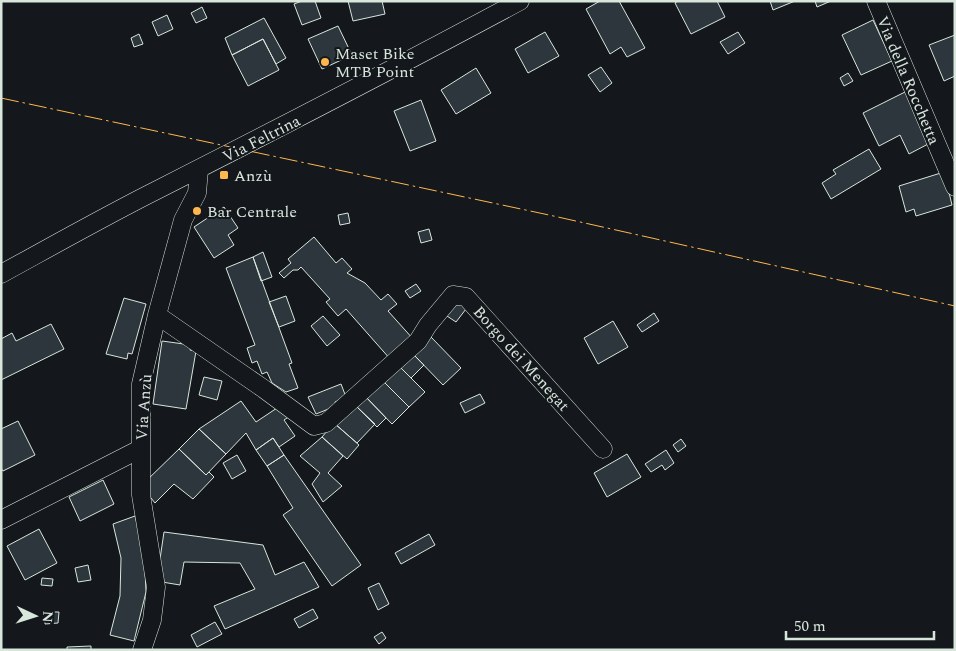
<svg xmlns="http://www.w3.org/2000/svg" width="956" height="651" font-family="Spectral,serif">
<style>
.building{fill:#2c363c;stroke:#d8e6dc}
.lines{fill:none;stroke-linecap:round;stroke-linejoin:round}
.street-casing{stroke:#d8e6dc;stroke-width:19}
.street{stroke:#14181c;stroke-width:18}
.power{stroke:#ffb74d;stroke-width:1;stroke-dasharray:18 4 2.5 4;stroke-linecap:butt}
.poi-dot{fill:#ffb74d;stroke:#14181c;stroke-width:2}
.labels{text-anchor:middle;stroke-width:4;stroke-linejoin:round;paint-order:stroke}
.poi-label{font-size:16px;fill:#d8e6dc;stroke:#14181c;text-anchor:start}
.street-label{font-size:16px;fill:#d8e6dc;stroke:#14181c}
</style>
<rect width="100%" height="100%" fill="#14181c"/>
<path class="building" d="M302 1H315L321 18 302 25 294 4Z
M348 1H382L385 14 353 21Z
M600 1H619L645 48 627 57 621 47 610 54 586 9Z
M678 1H717L725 17 691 34 675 3Z
M770 1H795L773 10Z
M815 1H831L817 7Z
M202 7 207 18 196 23 191 13Z
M167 15 173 29 158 36 152 22Z
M264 18 286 58 276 64 263 39 232 55 225 38Z
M873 20 892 61 861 75 842 35Z
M338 26 352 55 322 69 308 39Z
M545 32 559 56 528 73 515 49Z
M738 32 745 43 728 54 720 42Z
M139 34 143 44 134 47 131 38Z
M955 35V76L944 81 929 45Z
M263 39 279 70 248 86 232 55Z
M601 67 612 83 600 92 588 75Z
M476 68 491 93 456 114 441 90Z
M848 73 853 81 844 86 840 78Z
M907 91 932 142 909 154 900 135 879 146 863 113Z
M421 100 436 141 410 151 394 111Z
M869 149 881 169 831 199 822 183 836 174 833 170Z
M944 172 952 205 916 216 914 209 906 212 899 186Z
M224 207 238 228 228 235 234 245 214 258 194 227Z
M348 213 350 223 340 225 338 215Z
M429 229 432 240 421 243 418 232Z
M314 237 336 263 342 258 352 269 347 273 365 283 381 300 388 294 397 304 388 311 414 340 391 360 346 309 338 316 326 302 330 299 301 267 298 270H293L284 278 279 273 291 263 288 259Z
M263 252 272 277 261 281 253 257Z
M253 257 292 363 289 364 298 388 286 392 272 383 267 372 262 374 257 361 252 363 247 348 255 345 226 268Z
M416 284 421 291 410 298 405 291Z
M286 296 295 321 279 327 269 302Z
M124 298 146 304 132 354 128 353 127 359 106 354Z
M455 300 466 309 456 322 444 314Z
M654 313 659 321 642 332 637 325Z
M323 316 340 335 327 346 311 326Z
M613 321 628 347 598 364 584 338Z
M51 324 64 349 1 380V339L12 333 16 341Z
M431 337 461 368 443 385 413 354Z
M162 341 191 345 190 350 196 351 186 409 153 404Z
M411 352 424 365 411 378 398 365Z
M398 365 425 392 409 407 382 380Z
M204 377 222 381 217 400 199 395Z
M382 380 409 407 392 424 364 395Z
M341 384 346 397 335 402 336 406 316 414 308 397Z
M480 394 485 403 465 413 460 403Z
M364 395 386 418 377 427 354 404Z
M241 401 256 422 280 406 290 416 284 420 295 436 279 447 273 438 256 450 246 433 226 454 199 429Z
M354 404 375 424 357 443 334 423Z
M18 421 35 455 3 471 1 468V429Z
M334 423 359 445 347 459 322 437Z
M199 429 226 454 206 475 179 449Z
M322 437 343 456 328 473 342 486 323 502 312 484 320 473 300 456Z
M273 438 284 455 267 466 256 450Z
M681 439 686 446 678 452 673 445Z
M179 449 206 475 209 472 214 477 193 499 174 484 155 503 147 493 144 483Z
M666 450 674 463 665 470 662 465 651 472 645 464Z
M627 454 641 477 607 497 594 473Z
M237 455 246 471 232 479 223 463Z
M284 455 361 565 332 586 283 515 293 508 267 466Z
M103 480 114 504 80 521 69 497Z
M135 516 144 548 146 592 134 641 110 635 120 596 121 558 113 524Z
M39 529 57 563 25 580 7 546Z
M164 532 263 545 275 575 304 562 319 587 225 629 214 606 255 589 240 563 184 562 180 585 162 582 160 559Z
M429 534 435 545 401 564 395 553Z
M88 565 91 580 78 582 75 568Z
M42 578 53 579 52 586 41 585Z
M379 583 389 604 378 610 368 588Z
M313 609 318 618 299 628 294 619Z
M45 612H59L58 623 45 624Z
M215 622 222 634 197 647 191 635Z
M382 632 386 638 379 644 374 637Z
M91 646V650H67V647Z"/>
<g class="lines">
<g class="street-casing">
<path id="street" d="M876 1 955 187
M1 274C54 245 107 215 161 188 281 127 401 65 520 1
M157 315 264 389 314 426 326 423 418 341 428 325 453 295 466 297 603 449
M1 520 140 449
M142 650 152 620 156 587 141 495V384L157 315 183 220 197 193 199 170"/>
</g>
<use href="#street" class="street"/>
<path class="power" d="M1 98 549 215 955 306"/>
</g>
<g class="poi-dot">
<circle cx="325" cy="62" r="5"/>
<rect x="219" y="170" width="10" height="10" rx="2.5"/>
<circle cx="197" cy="211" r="5"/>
</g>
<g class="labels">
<g class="poi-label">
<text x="335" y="59">Maset Bike<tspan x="335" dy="18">MTB Point</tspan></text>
<text x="234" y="181">Anzù</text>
<text x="207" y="217">Bar Centrale</text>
</g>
<g class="street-label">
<text transform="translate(909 80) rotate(67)" y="6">Via della Rocchetta</text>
<text transform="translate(261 138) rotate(-27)" y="6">Via Feltrina</text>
<text transform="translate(522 358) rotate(48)" y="6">Borgo dei Menegat</text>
<text transform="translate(143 407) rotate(-86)" y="6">Via Anzù</text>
</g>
</g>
<rect width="956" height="651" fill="none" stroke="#d8e6dc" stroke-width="5"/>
<g transform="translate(35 616) rotate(94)" stroke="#14181c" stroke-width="4" paint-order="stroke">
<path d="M0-4L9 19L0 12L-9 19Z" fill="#d8e6dc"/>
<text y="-8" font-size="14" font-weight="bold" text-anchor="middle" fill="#d8e6dc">N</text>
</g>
<path d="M786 631v8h148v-8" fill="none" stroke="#d8e6dc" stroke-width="2.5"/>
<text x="794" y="631" font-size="15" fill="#d8e6dc" stroke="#14181c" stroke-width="4" paint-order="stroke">50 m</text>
</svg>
